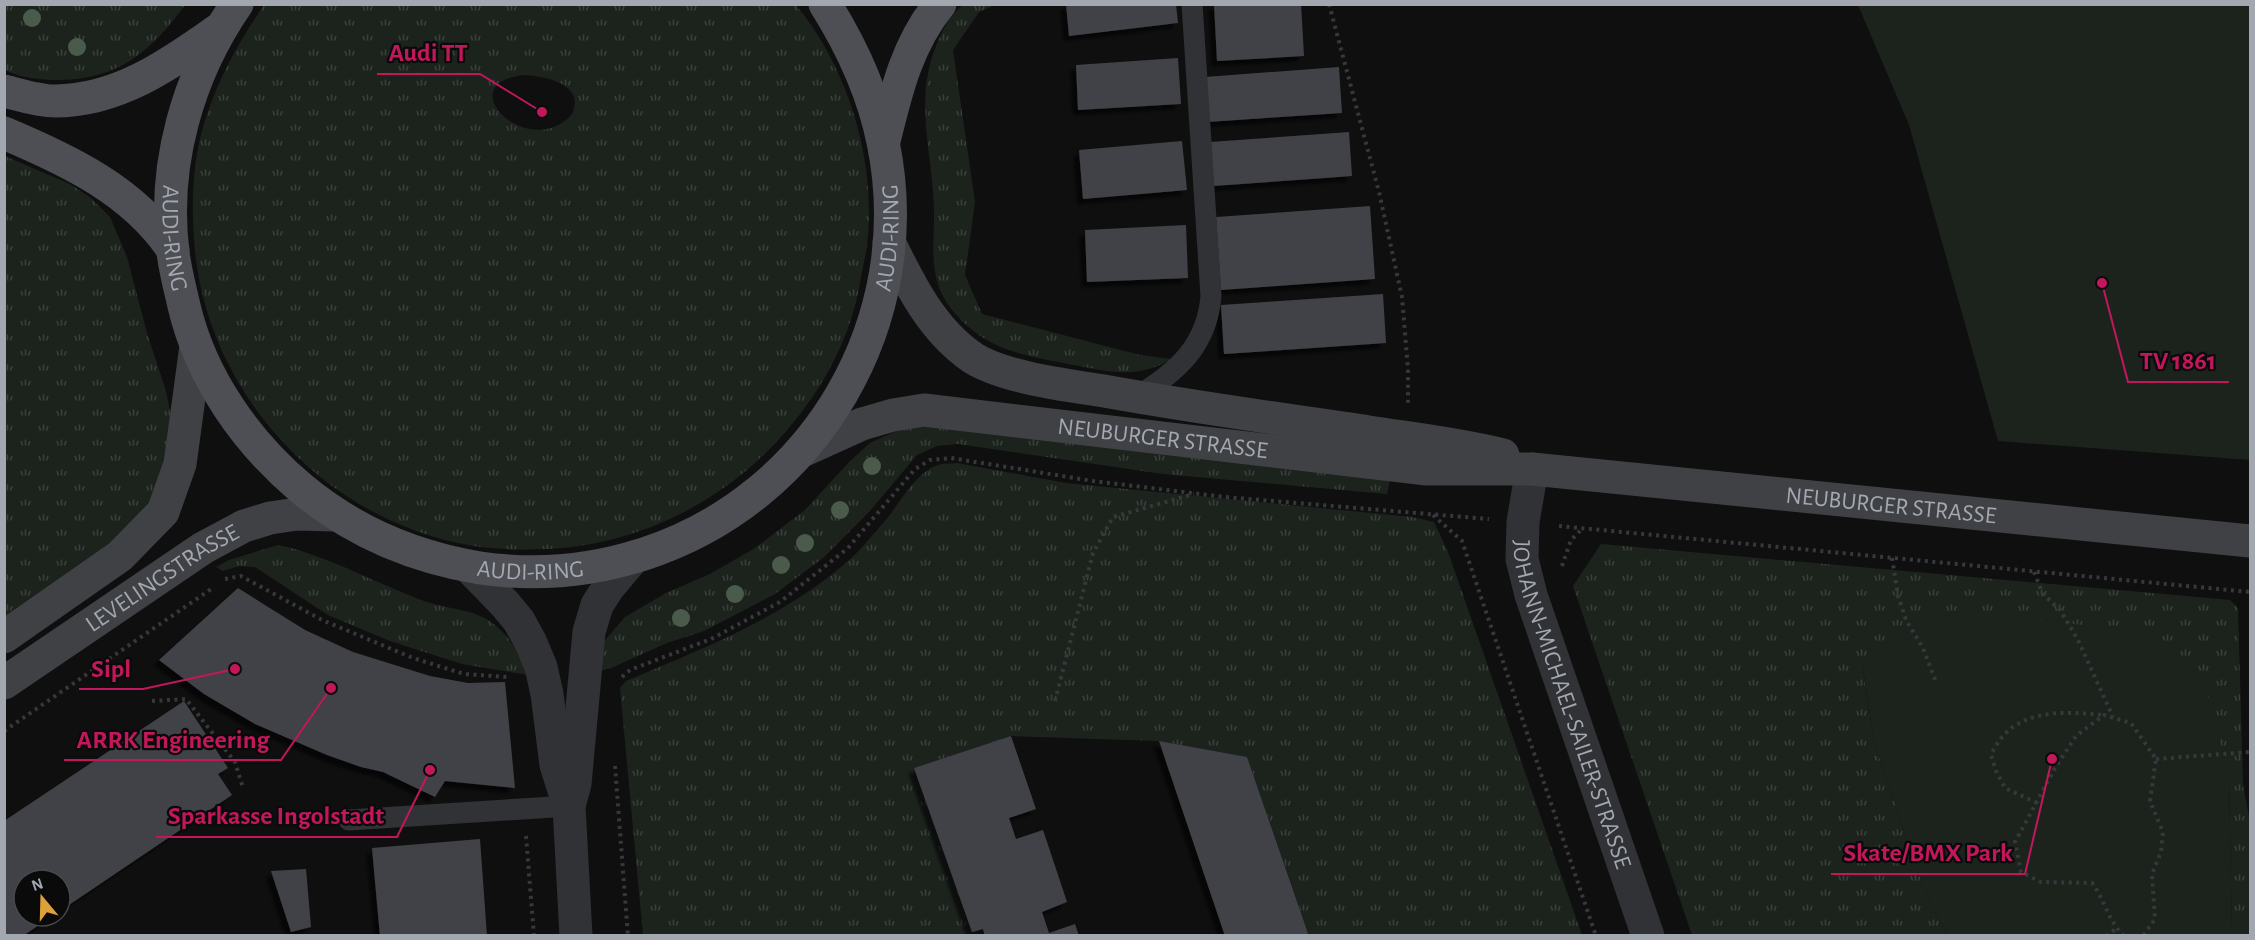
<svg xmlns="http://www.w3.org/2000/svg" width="2255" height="940" font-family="'Alegreya Sans',sans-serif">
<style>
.grass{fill:url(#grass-tufts);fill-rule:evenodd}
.park{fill:#1c231d}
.building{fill:#414246;filter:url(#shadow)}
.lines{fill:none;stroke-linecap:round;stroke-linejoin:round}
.path{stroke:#37383c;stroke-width:4;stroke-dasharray:3 4.5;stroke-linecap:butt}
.lane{stroke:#313235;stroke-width:21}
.street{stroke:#313235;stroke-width:33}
.secondary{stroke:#3f4145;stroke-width:33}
.primary{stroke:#4d4f54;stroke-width:33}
.tree{fill:#4a5b4b}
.labels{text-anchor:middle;stroke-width:4.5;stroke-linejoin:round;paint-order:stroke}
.street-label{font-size:24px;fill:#a2a7b0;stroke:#0a0a0b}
.leader{fill:none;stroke:#c2185b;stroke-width:2}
.callout-dot{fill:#c2185b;stroke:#0a0a0b;stroke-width:2}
.callout-label{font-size:26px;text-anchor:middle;font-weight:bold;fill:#c2185b;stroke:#0a0a0b;stroke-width:4.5;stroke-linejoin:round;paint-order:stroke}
</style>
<defs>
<pattern id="grass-tufts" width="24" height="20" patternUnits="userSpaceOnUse" patternTransform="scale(1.5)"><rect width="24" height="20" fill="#1c231d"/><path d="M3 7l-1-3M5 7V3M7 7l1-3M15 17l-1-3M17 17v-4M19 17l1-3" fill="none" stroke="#3a403b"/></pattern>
<filter id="shadow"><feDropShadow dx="-5.5" dy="5.5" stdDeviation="1.5" flood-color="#0009"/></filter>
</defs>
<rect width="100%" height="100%" fill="#0f0f10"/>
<path class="grass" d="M4 5 5 4 185 5C151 51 120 79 59 80 41 80 21 78 5 70Z
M264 5H796C849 69 877 163 867 246 865 258 862 271 860 283 848 353 806 417 755 463 698 514 625 545 549 549 519 550 488 550 458 543 315 512 203 385 194 239 192 209 192 178 198 148 209 95 234 49 264 5ZM524 75C541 76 581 82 574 108 573 115 568 119 563 122 520 153 452 83 524 75Z
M963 5H995L979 12 953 50 975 202 965 275 982 314 1140 355 1171 359C1140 379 1108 372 1074 365 1026 356 986 351 953 311 926 279 935 245 934 207 932 150 914 102 936 46 942 31 950 15 963 5Z
M5 156 70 184 91 198 110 217 127 257 147 333 166 391 171 416 172 446 153 500 124 533 5 622Z
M923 423 1391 475 1387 494 1163 474 958 444 937 446 917 455 870 511 823 558 775 594 704 631 667 643 611 668 596 672 600 646 625 617 666 593 710 574 755 548 805 510 850 461 870 443 903 428Z
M957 463 1066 483 1412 517 1434 522 1448 552 1582 935H1309L1247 757 1158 741 1011 736 914 768 972 932 983 929 985 935H643L620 688 626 681C704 648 783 618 848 561 861 550 873 534 885 521 900 503 915 473 938 465 944 463 951 464 957 463Z
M1601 544 2230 600 2238 608 2243 785 2250 822V935H2232L2229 777 1863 669 1874 742 1927 897 1948 935H1692L1573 586Z
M278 545C327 555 379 585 427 602 447 609 470 609 488 620 508 633 520 654 528 675L462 664 390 641 328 615 255 567 239 566 223 571 216 567 229 560Z"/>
<path class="park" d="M1858 5H2250V460L1998 441 1909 125Z
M1963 610 2131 631 2202 675 2229 777 2232 935H1948L1927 897 1874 742 1863 668 1903 626Z"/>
<path class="building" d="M1066 4H1176L1178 23 1069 36Z
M1214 4H1301L1304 56 1217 61Z
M1178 58 1181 104 1078 110 1076 65Z
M1339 67 1342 113 1207 122 1205 77Z
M1349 132 1352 176 1213 186 1210 142Z
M1182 141 1187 190 1083 199 1079 150Z
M1370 206 1375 279 1221 290 1216 217Z
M1186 225 1188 278 1087 282 1085 230Z
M1383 294 1386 343 1224 354 1221 305Z
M238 588 305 630 353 652 430 676 468 683 505 682 515 788 445 781 435 797 383 772 361 767 327 755 255 724 204 694 159 660Z
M184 701 228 768 218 774 232 795 60 911V880H24V916H52L23 936H4V821Z
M1011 736 1036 809 1009 818 1016 839 1043 830 1067 902 1042 912 1049 933 1075 924 1079 936H985L983 929 972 932 914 768Z
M1159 741 1247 757 1309 936H1225Z
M480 839 487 936H380L372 848Z
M306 869 311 927 291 932 271 871Z"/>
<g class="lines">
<path class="path" d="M1329 4 1379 192 1402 297 1408 369V404
M1433 515 1462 541 1596 936
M1559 526 2250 592
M1892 558 1898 596 1906 620 1923 648 1936 682
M1562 566 1571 540 1582 529
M2034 572 2043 594 2060 610 2078 640 2113 717
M225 579 241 576 322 620 413 658 464 674 508 677
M622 677 630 670 711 639 780 602 848 548 915 469 930 460 951 458 1093 481 1225 497 1489 519
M152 701 186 699 235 762 243 788
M1055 701 1093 553 1113 517 1194 494
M4 731 214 587
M2156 759 2250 752
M615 766 628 936
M2037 803 2005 788 1996 771 1991 755C2012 708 2060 711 2103 715
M526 836 534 936
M2106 936 2116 929
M2124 936C2108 921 2105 900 2092 883L2041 882 2021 872 2015 842 2055 768 2076 736 2104 715 2131 723 2156 759 2150 801 2163 832 2161 852 2152 874 2155 919 2143 936"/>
<path class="lane" d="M1136 397C1177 372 1207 346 1211 296L1192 4
M349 820 569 806"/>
<g class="street">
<path id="s1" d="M1532 469 1523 522 1522 559 1531 595 1648 936"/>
<path d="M468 566 505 604 519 621 531 643 541 667 547 694 556 765 569 806 576 936"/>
<path d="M570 802 575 784 589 632 597 605 608 588 634 557"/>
</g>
<g class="secondary">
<path d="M889 242C910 285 932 330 973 358 1005 378 1067 385 1104 391 1192 407 1281 419 1369 432 1414 439 1459 444 1503 455"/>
<path id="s2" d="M800 452 862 424 893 415 924 410 1427 469H1532L2250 541"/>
<path d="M4 637 120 556 163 512 180 464 196 346"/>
<path id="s3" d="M4 683 203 548 244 526 270 518 297 514 335 515"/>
</g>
<g class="primary">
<path id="s4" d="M237 4C188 75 162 165 173 252 175 270 180 288 184 306 201 378 246 442 302 489 354 532 413 557 480 568 535 576 591 571 644 554 816 498 920 320 883 142 873 92 852 47 825 4"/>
<path d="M4 91C20 95 38 101 55 101 117 101 169 65 218 30"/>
<path d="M4 133C68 160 134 191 173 250"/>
<path d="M884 141C896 92 907 44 940 4"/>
</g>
</g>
<g class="tree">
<circle cx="32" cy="18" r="9"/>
<circle cx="77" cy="47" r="9"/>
<circle cx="872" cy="466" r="9"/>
<circle cx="840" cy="510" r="9"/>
<circle cx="805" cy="543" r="9"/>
<circle cx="781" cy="565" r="9"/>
<circle cx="735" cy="594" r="9"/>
<circle cx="681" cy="618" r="9"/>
</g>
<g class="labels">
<g class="street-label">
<text dy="8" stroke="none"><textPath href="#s4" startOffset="248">AUDI-RING</textPath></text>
<text dy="8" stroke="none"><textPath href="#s4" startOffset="1326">AUDI-RING</textPath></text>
<text dy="8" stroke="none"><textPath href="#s2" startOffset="372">NEUBURGER STRASSE</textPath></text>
<text dy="8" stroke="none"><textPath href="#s2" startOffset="1104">NEUBURGER STRASSE</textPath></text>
<text dy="8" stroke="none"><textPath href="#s4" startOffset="786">AUDI-RING</textPath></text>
<text dy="8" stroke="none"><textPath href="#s3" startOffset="190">LEVELINGSTRASSE</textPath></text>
<text dy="8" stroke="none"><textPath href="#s1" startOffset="244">JOHANN-MICHAEL-SAILER-STRASSE</textPath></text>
</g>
</g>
<path class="leader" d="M542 112L480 74H377M2102 283L2128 382H2229M235 669L143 689H79M331 688L281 760H64M430 770L397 837H156M2052 759L2025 874H1831"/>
<g class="callout-dot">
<circle cx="542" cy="112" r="6"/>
<circle cx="2102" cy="283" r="6"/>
<circle cx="235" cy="669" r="6"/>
<circle cx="331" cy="688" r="6"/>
<circle cx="430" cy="770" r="6"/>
<circle cx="2052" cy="759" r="6"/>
</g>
<g class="callout-label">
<text x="428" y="61">Audi TT</text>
<text x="2178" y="369">TV 1861</text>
<text x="111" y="677">Sipl</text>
<text x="173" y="748">ARRK Engineering</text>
<text x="276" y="824">Sparkasse Ingolstadt</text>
<text x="1928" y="861">Skate/BMX Park</text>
</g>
<rect width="2255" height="940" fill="none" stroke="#a2a7b0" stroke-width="12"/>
<g transform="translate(42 898) rotate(341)"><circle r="28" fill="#0a0a0b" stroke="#47494d" stroke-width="1.5"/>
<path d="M0-4.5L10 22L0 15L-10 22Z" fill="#dda13a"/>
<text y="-9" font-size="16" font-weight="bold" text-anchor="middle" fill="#a2a7b0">N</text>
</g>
</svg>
